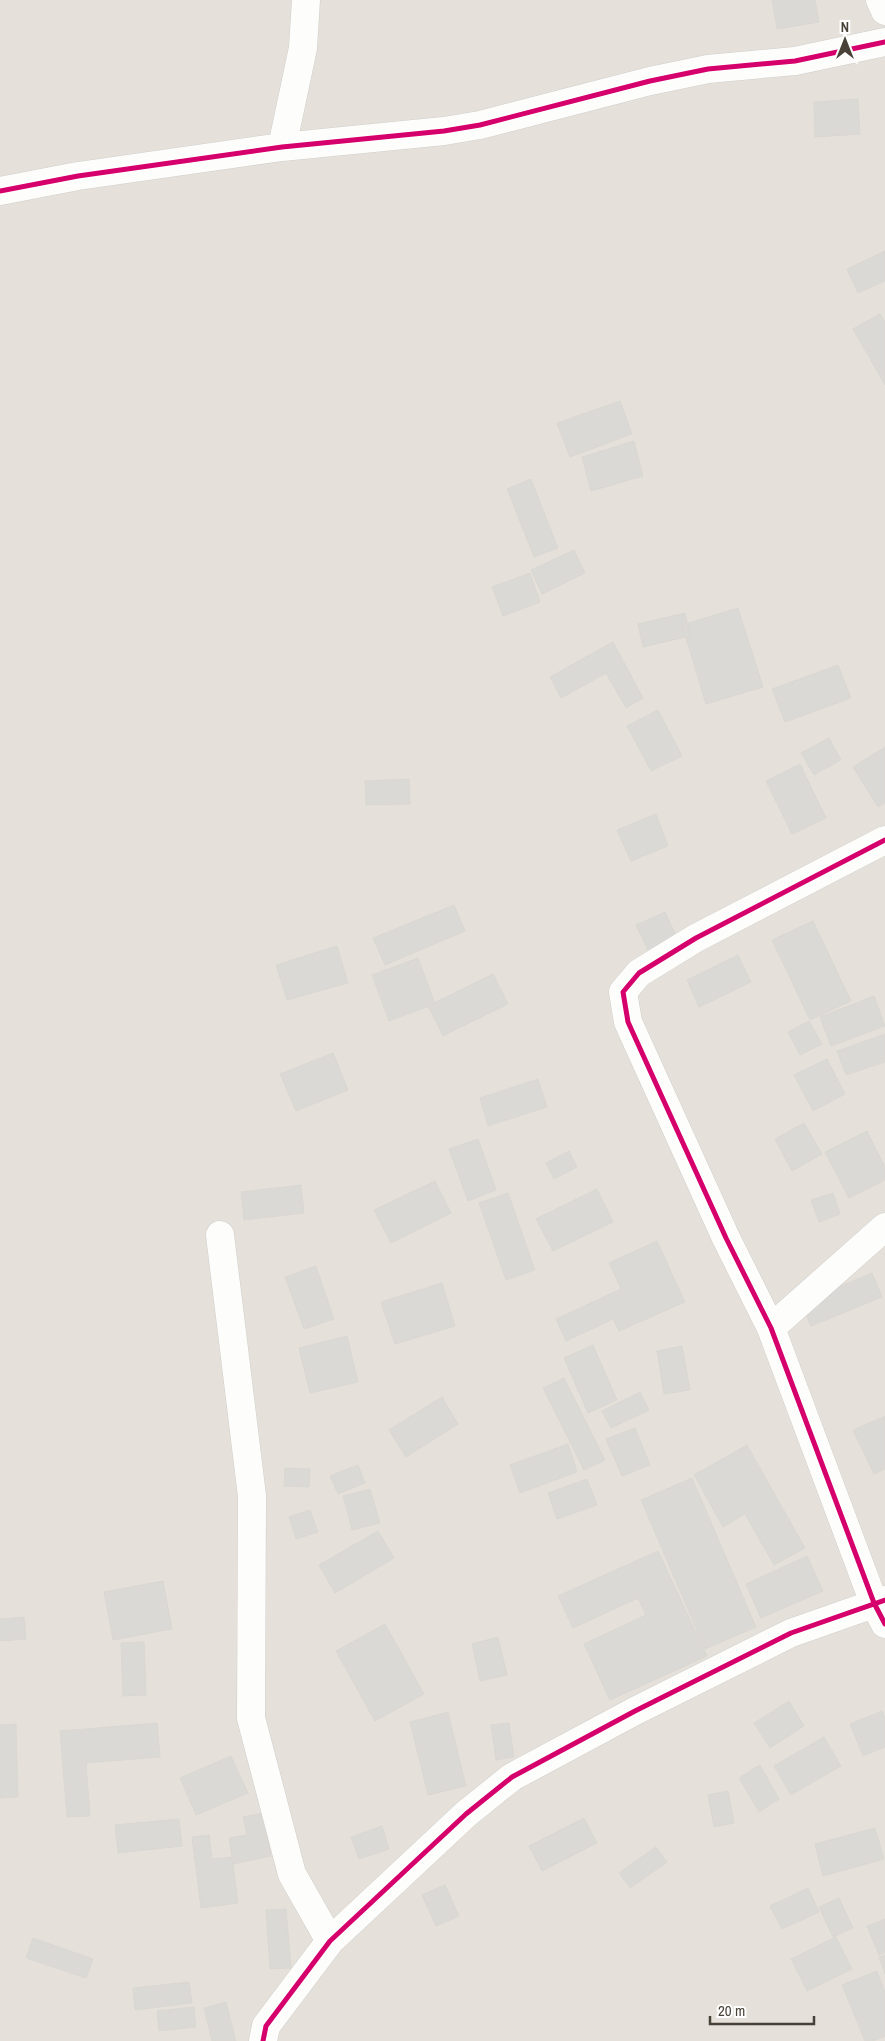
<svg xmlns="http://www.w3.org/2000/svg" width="885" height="2041" font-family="'Archivo Narrow',sans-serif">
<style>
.residential{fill:#e5e1da}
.building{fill:#dbd9d5;stroke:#dad7d2}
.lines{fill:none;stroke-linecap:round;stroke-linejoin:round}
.minor-casing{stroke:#d0ceca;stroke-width:29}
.minor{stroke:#fdfdfc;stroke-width:28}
.cycleway-casing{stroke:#fff;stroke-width:8}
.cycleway{stroke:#d6006c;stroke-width:5}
</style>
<rect width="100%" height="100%" fill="#f2f0ec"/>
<path class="residential" d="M0 0H885V2041H0Z"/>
<path class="building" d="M772 0H815L819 22 777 29Z
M858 99 860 134 815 137 814 102Z
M885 251V281L858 293 847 269Z
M880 314 885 322V385L853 329Z
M620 401 632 434 570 457 557 423Z
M634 441 643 476 591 491 582 457Z
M531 479 558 548 534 557 507 489Z
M574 550 585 573 542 594 531 570Z
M530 573 540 602 503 616 492 587Z
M738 608 763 687 706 704 682 625Z
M685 613 690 636 643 647 638 624Z
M613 642 643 698 626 708 606 673 561 698 550 677Z
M838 665 851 698 785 722 772 689Z
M658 710 682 756 651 771 627 726Z
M829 738 841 760 814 775 801 753Z
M885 747V803L878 807 853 767Z
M800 764 826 818 792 834 766 781Z
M409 779 410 804 366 805 365 781Z
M656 814 668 846 631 861 617 830Z
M454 905 465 931 385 965 373 938Z
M665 912 680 944 652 958 636 925Z
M813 921 851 1001 810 1020 772 940Z
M337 946 348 983 287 1000 276 965Z
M738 955 751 982 699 1007 687 980Z
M418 958 435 1004 389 1021 372 975Z
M493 974 508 1004 443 1036 428 1006Z
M874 996 885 1026 831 1046 820 1017Z
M809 1021 822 1044 800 1055 788 1032Z
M885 1034V1062L846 1075 837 1051Z
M333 1053 348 1090 296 1111 280 1074Z
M827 1059 845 1094 813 1111 794 1075Z
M538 1079 547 1107 488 1126 480 1098Z
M804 1123 822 1154 792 1171 775 1139Z
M867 1131 885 1167V1180L849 1198 825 1152Z
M478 1139 496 1190 468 1201 449 1149Z
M569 1151 577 1167 554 1179 546 1163Z
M435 1181 451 1213 391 1243 374 1210Z
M301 1185 304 1213 244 1220 241 1192Z
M597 1189 613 1222 553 1251 536 1219Z
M508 1193 535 1270 506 1280 479 1203Z
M833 1193 840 1214 819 1222 811 1200Z
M657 1241 685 1302 619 1331 613 1319 566 1341 556 1319 621 1289 609 1263Z
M316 1266 334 1319 304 1329 285 1277Z
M872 1273 882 1297 811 1326 801 1303Z
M442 1283 455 1326 395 1344 381 1302Z
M347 1336 358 1382 310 1393 299 1348Z
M593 1345 617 1400 588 1413 564 1358Z
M682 1346 690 1390 664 1394 657 1351Z
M564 1378 605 1460 584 1470 543 1388Z
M640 1392 649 1410 611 1428 602 1411Z
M442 1397 458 1424 406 1457 389 1430Z
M885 1416V1469L874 1474 853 1430Z
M635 1428 650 1465 622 1476 606 1439Z
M568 1444 577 1472 520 1493 510 1465Z
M747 1445 805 1548 774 1565 745 1514 723 1527 694 1475Z
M358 1465 365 1483 338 1494 330 1476Z
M285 1468 310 1469 309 1487 284 1486Z
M692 1478 756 1627 705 1649 641 1500Z
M587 1479 597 1505 557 1519 548 1493Z
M370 1489 380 1523 352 1530 343 1496Z
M310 1510 318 1532 296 1539 289 1517Z
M378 1531 394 1558 335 1593 319 1565Z
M658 1551 707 1656 610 1700 584 1644 646 1615 638 1598 573 1628 558 1596Z
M807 1556 823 1591 761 1618 746 1584Z
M163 1581 172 1629 113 1640 104 1592Z
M24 1617 26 1639 0 1641V1619Z
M385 1624 424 1694 375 1721 336 1651Z
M498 1637 507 1675 480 1681 472 1644Z
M144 1642 146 1695 123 1696 121 1643Z
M789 1701 804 1726 770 1748 754 1723Z
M882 1711 885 1718V1747L863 1756 850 1724Z
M448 1712 466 1786 428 1795 410 1722Z
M157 1723 160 1757 86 1763 90 1816 67 1817 60 1731Z
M509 1723 514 1757 496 1760 491 1725Z
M16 1724 18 1797 0 1798V1725Z
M824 1737 841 1766 791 1795 774 1766Z
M231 1756 248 1793 196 1815 180 1778Z
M760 1765 779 1799 759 1812 739 1778Z
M728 1791 734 1823 714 1827 708 1795Z
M263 1813 271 1856 233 1864 229 1838 247 1835 243 1817Z
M584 1818 597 1843 542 1871 529 1846Z
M179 1819 182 1846 118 1853 115 1825Z
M382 1826 389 1849 359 1859 351 1837Z
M875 1828 884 1859 823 1876 815 1844Z
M209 1835 212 1859 232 1857 238 1903 201 1908 192 1837Z
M656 1847 667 1862 630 1888 619 1873Z
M445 1885 459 1916 436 1926 422 1895Z
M808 1888 819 1912 782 1929 770 1906Z
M839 1898 853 1928 833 1937 819 1907Z
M286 1909 291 1968 270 1969 266 1910Z
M885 1919V1952L879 1955 867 1926Z
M836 1937 852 1969 807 1991 791 1959Z
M33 1938 93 1959 86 1978 26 1958Z
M885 1955V1974L879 1957Z
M877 1971 885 1992V2036L873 2041H865L842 1985Z
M189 1982 192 2003 135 2010 133 1988Z
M226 2002 236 2041H212L204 2008Z
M194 2007 196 2027 159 2031 157 2011Z"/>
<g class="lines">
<g class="minor-casing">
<path id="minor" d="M880 0 885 11
M282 147 303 48 306 0
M0 191 78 176 282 147 444 131 480 125 650 81 708 69 795 61 885 42
M885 840 696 938 639 973 623 992 628 1022 726 1238 771 1328 874 1603 885 1624
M220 1235 252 1496 251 1718 292 1874 330 1941
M771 1328 885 1227
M263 2041 266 2026 330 1941 466 1814 512 1777 635 1711 791 1633 885 1600"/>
</g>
<use href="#minor" class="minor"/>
<g class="cycleway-casing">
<path id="cycleway" d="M0 191 78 176 282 147 444 131 480 125 650 81 708 69 795 61 885 42
M885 840 696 938 639 973 623 992 628 1022 726 1238 771 1328 874 1603 885 1624
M263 2041 266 2026 330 1941 466 1814 512 1777 635 1711 791 1633 885 1600"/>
</g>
<use href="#cycleway" class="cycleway"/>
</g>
<g transform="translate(845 40)" stroke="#ffffff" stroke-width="4" paint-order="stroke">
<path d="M0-4L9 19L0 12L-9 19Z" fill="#474138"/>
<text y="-8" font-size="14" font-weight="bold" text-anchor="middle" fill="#474138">N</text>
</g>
<path d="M710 2016v8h104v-8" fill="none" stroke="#474138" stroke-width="2.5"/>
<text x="718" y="2016" font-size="15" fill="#474138" stroke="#ffffff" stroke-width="4" paint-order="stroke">20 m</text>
</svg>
